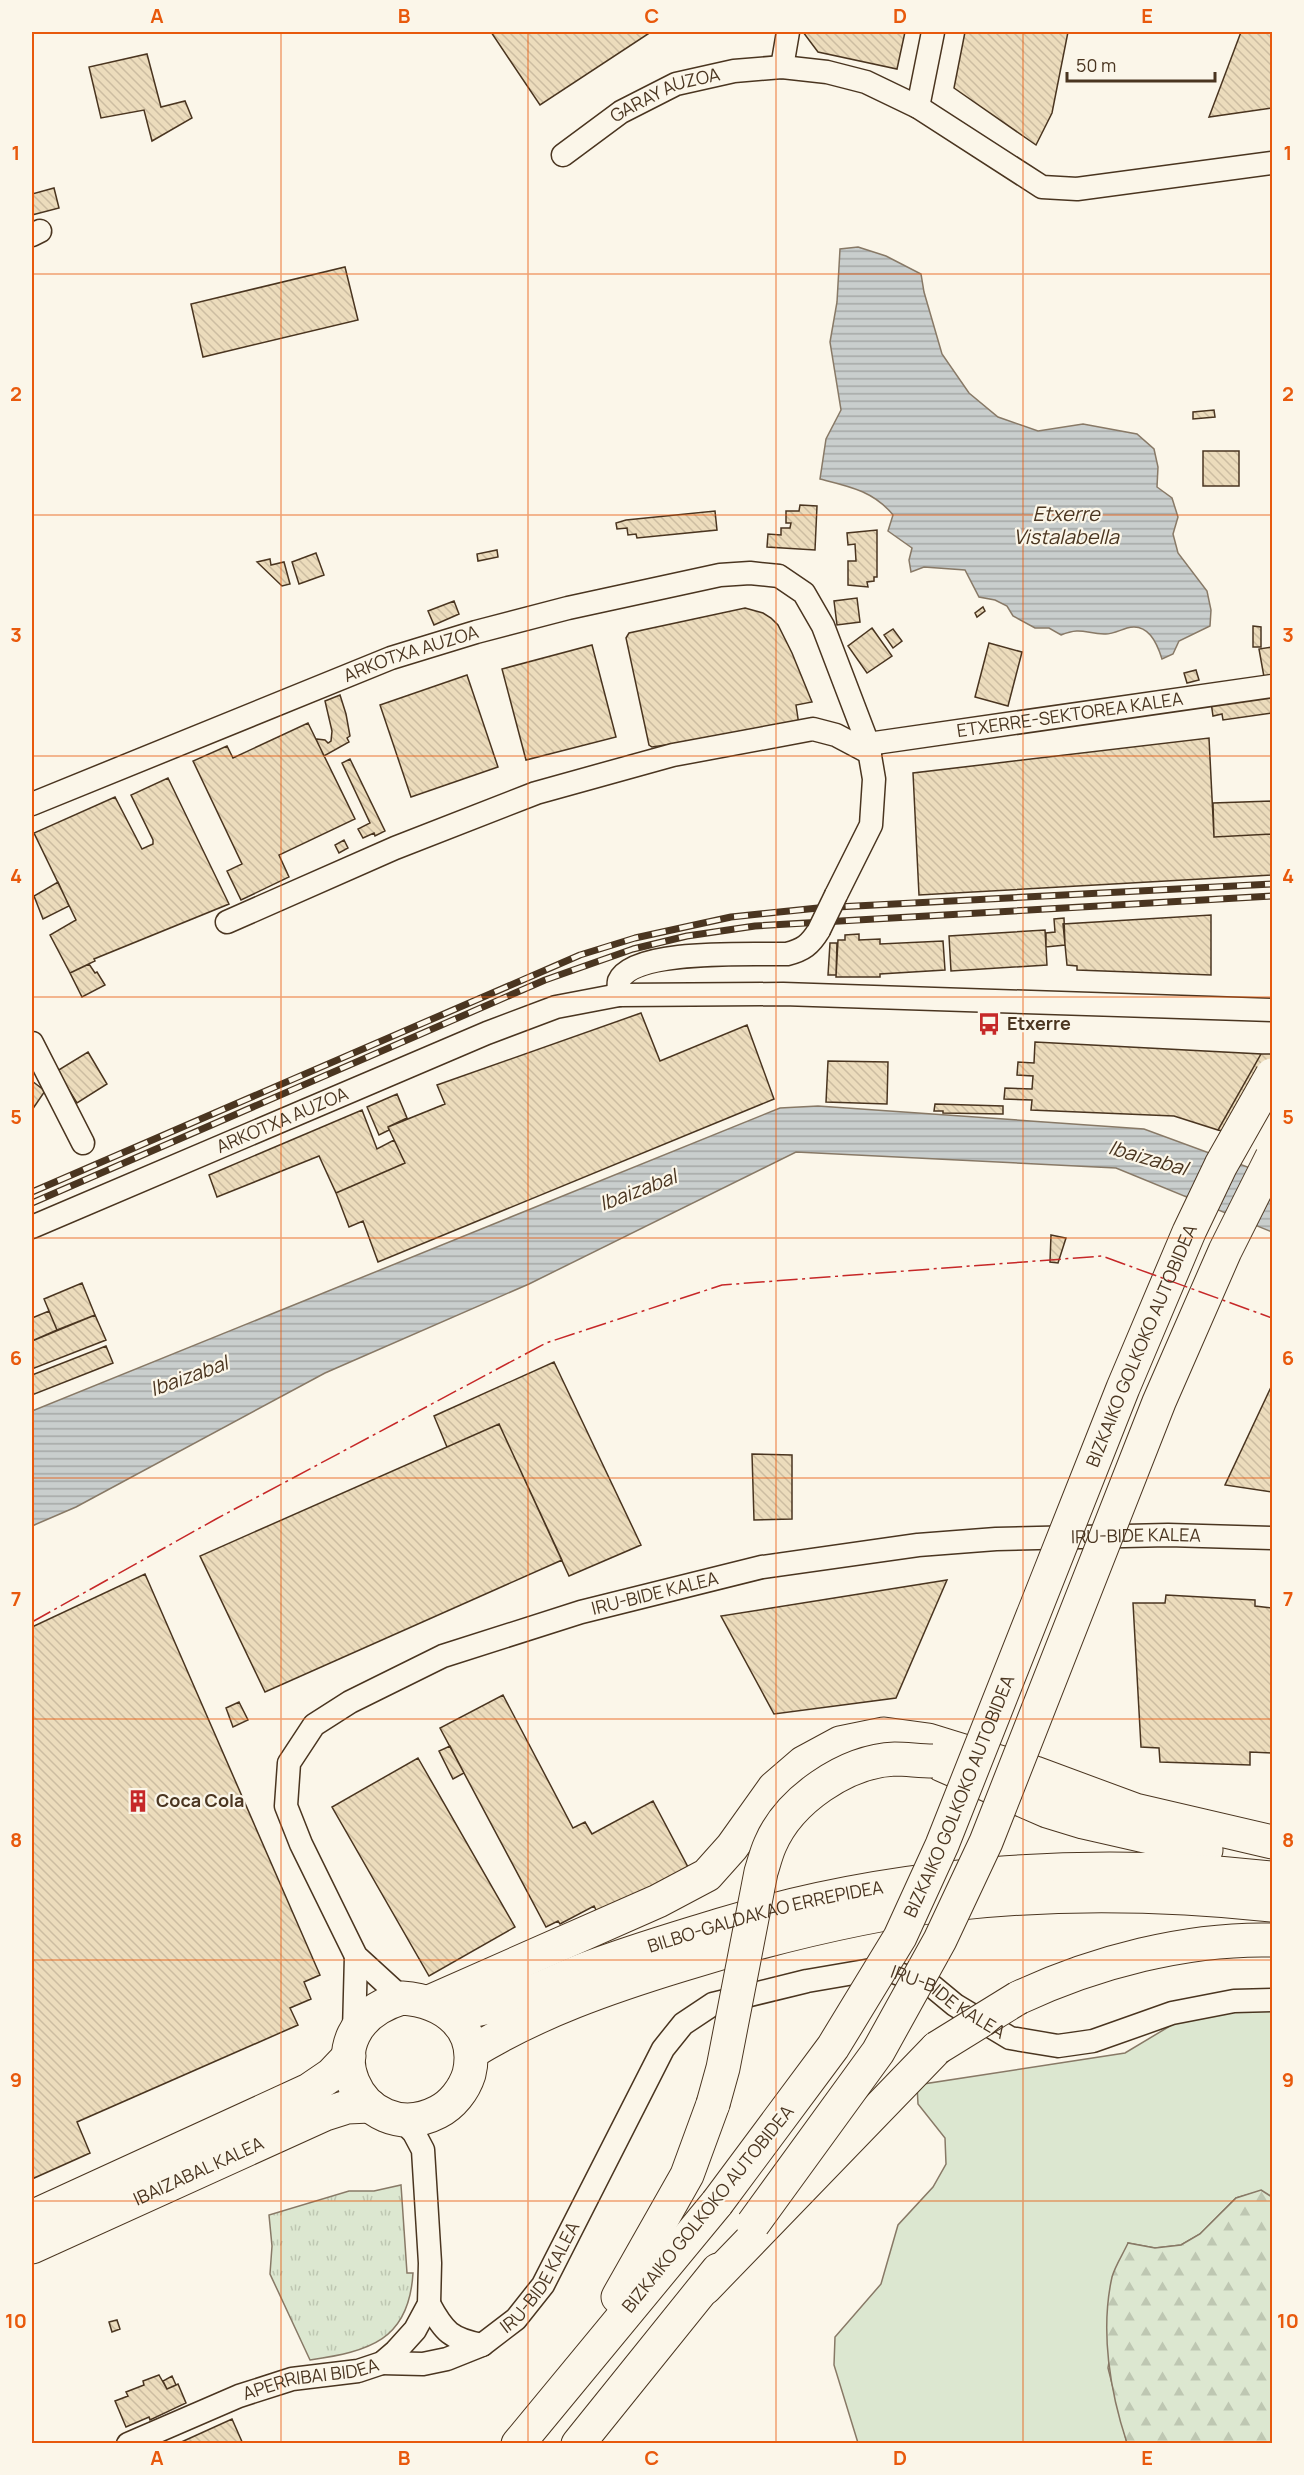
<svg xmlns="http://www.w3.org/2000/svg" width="1304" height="2475" font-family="Manrope,sans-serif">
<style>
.green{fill:#dce7d0;stroke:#887966;stroke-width:1.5}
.forest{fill:url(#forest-firs);stroke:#887966;stroke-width:1.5}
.park{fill:url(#park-tufts);stroke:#887966;stroke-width:1.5}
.water{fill:url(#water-rules);stroke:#887966;stroke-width:1.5}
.building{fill:url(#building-back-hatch);stroke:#4a3520;stroke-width:1.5}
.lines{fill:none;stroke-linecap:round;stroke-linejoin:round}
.minor-casing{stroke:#4a3520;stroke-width:25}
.highway-casing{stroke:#4a3520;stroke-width:35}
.minor{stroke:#fbf6e9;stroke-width:22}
.highway{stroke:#fbf6e9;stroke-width:33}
.rail-casing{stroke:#4a3520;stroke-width:7}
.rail{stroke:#fbf6e9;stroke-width:4.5;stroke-dasharray:14;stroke-linecap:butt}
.minor-bridge-casing{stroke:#4a3520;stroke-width:25;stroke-linecap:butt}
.highway-bridge-casing{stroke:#4a3520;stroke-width:35;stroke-linecap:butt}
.minor-bridge{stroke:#fbf6e9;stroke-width:22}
.highway-bridge{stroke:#fbf6e9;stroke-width:33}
.power{stroke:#c62828;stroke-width:1.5;stroke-dasharray:21 4.5 3 4.5;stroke-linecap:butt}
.grid{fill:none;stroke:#e8590c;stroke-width:1.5;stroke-opacity:0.55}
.labels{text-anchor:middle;stroke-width:4.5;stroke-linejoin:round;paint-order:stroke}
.street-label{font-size:18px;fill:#4a3520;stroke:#fbf6e9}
.poi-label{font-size:18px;font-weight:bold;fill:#4a3520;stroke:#fbf6e9;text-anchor:start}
.water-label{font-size:20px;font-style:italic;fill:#4a3520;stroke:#fbf6e9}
.neatline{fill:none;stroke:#e8590c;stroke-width:2}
.grid-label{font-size:20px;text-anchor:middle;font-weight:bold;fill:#e8590c}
</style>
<defs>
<pattern id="forest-firs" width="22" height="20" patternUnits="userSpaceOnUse" patternTransform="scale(1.5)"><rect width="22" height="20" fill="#dce7d0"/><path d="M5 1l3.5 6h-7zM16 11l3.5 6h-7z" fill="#bec7b2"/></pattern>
<pattern id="park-tufts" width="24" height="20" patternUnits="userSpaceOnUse" patternTransform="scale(1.5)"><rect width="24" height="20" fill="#dce7d0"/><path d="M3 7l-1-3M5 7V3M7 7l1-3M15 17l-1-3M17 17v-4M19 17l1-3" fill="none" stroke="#bec7b2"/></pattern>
<pattern id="water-rules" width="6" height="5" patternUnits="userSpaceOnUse" patternTransform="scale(1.5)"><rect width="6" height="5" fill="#c9cecd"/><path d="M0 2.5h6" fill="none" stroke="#a5a8a6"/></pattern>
<pattern id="building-back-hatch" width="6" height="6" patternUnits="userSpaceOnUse" patternTransform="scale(1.5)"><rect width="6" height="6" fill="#ecdcbc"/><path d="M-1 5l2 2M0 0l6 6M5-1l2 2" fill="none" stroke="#ccbda1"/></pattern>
</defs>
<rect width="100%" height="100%" fill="#fbf6e9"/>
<path class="green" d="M1272 1992V2197L1261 2191 1236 2198 1200 2234 1181 2245 1155 2248 1128 2243 1108 2368 1127 2443H858L834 2365 835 2337 881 2284 898 2225 933 2187 946 2164 945 2138 918 2104 917 2085 1125 2053 1210 2002Z"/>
<path class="forest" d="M1261 2190 1272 2197V2443H1127C1110 2392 1100 2331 1112 2277 1115 2266 1123 2254 1128 2243L1155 2248 1181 2245 1200 2234 1236 2198Z"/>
<path class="park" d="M401 2185 407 2273H413C409 2341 369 2351 310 2360L270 2274 272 2246 269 2215 349 2191H374Z"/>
<path class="water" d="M858 247 886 256 921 274 924 292 942 354 969 393 998 417 1038 431 1083 424 1137 434 1154 449 1158 467 1157 487 1172 498 1178 517 1173 534 1178 553 1207 591 1211 610 1210 626 1179 641 1173 654 1162 659C1157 643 1148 622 1127 628 1120 630 1111 635 1104 634 1085 633 1080 627 1061 635L1049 628H1035L1013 616 1007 606 995 600 979 597 965 570 924 567 911 572 909 560 912 548 888 531 893 515C874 491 848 486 820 479L826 439 841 410 830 342 837 302 840 249Z
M818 1106 1144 1129 1272 1176V1232L1116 1168 796 1152 529 1284 325 1373 76 1507 32 1526V1411L780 1108Z"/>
<path class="building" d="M491 32H651L540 105Z
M803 32H905L897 69 818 52Z
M965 32H1068L1052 113 1036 145 954 88Z
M1241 32H1272V108L1209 117Z
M147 54 161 107 185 101 192 118 152 141 144 110 101 118 89 67Z
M54 188 59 208 32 215V194Z
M345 267 358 320 203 357 191 304Z
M1214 410 1215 417 1193 419V412Z
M1203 451H1239V486H1203Z
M800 505 817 506 815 550 767 547 768 534 781 535V528H790L791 523H786V511H799Z
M715 511 717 530 637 538 636 534 628 535 627 528 617 529 616 523 626 520Z
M877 530V577H874V581L867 582 868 587 848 585V561H856L855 544 848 545 847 533Z
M497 550 498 557 478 561 477 554Z
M316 553 324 575 299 584 292 562Z
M270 559 271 565 284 562 290 584 282 586 257 562Z
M857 598 860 622 837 625 834 601Z
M454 601 459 614 434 625 428 611Z
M983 607 985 611 977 617 975 613Z
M745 608 763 613 771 618 778 625 792 653 812 702 796 705 799 725 652 747 649 745 626 638 629 633Z
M1253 626 1261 627V647H1253Z
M872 628 892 656 867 673 848 646Z
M893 629 902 641 893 648 884 635Z
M989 643 1022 652 1008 706 975 697Z
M592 645 616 737 526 760 502 669Z
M1272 647V676L1264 677 1259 649Z
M1196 670 1199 680 1187 683 1184 673Z
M467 675 498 767 411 797 380 705Z
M1272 694V713L1223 720 1222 714 1213 716 1211 702Z
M340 695 346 714 350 736 347 738 349 742 324 756 316 739 325 740 328 743 331 741 332 731 325 701Z
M308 723 355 819 279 855 289 877 241 900 227 871 242 864 193 761 227 746 233 758Z
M1209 738 1214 837 1272 834V875L919 895 913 773Z
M350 759 385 831 375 836 374 833 363 838 358 829 370 823 342 763Z
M168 778 229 904 94 959 95 961 70 973 50 935 76 920 34 833 115 797 142 849 153 844V840L131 795Z
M1272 801V834L1214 837 1213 803Z
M344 840 348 848 339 853 335 845Z
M58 882 69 906 43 919 34 896Z
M1211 915V975L1077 970V966L1067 965 1063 924Z
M1064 918 1065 945 1046 947V933L1055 932 1054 919Z
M1045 930 1047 965 951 971 949 936Z
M859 934V940L880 939V944L943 941 945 970 880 974V977H836L838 940H845V935Z
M830 943H837L836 975H828Z
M89 964 95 973 97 972 105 985 82 997 70 973Z
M641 1013 660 1061 747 1025 774 1099 378 1262 363 1221 349 1227 336 1193 405 1163 388 1127 445 1104 437 1085Z
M1035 1042 1261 1054 1218 1130 1174 1116 1031 1110 1032 1100 1004 1099 1005 1088 1032 1089 1033 1076 1017 1075 1018 1062 1034 1063Z
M88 1052 107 1084 77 1103 57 1071Z
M1261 1054H1272V1058L1230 1133 1218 1130Z
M828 1061 888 1062 887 1104 826 1102Z
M32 1081 45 1091 32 1110Z
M397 1094 407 1118 388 1127 389 1130 379 1135 367 1107Z
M935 1104 1003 1106V1114L943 1113V1111H934Z
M362 1110 377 1149 394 1140 405 1163 336 1193 319 1156 217 1197 209 1175Z
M1051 1235 1066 1238 1058 1263 1050 1262Z
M82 1283 95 1315 57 1330 44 1299Z
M49 1311 57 1330 32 1341V1318Z
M95 1315 106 1340 32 1369V1341Z
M106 1346 113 1363 32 1395V1375Z
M554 1362 641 1545 569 1576 499 1424 447 1447 434 1416Z
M1272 1385V1492L1225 1485Z
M499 1424 562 1560 265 1692 200 1556Z
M752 1454 792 1455V1519L754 1520Z
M145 1574 320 1975 304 1982 311 1999 290 2008 298 2025 77 2122 90 2153 32 2179V1627Z
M947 1580 896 1698 774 1714 721 1616Z
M1166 1595 1255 1600V1606L1272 1608V1753L1250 1752V1765L1160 1762 1159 1748 1141 1747 1133 1603H1165Z
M503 1695 573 1828 585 1822 592 1834 653 1801 689 1869 597 1912 594 1906 560 1924 558 1921 546 1927 440 1728Z
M239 1702 248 1720 233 1727 226 1708Z
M450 1746 464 1773 453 1779 439 1751Z
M418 1758 515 1927 429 1976 332 1807Z
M117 2320 120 2329 112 2332 109 2322Z
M159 2375 167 2389 178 2384 186 2403 150 2420 149 2417 126 2427 115 2401 128 2396 126 2392 144 2385 143 2381Z
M172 2376 176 2385 167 2389 163 2381Z
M232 2419 243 2444H177Z"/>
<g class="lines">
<g class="minor-casing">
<g id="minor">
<path d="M782 67 788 32"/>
<path d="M918 107 933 32"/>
<path id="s1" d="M563 155 621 112 676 84 734 71 782 67 827 72 866 82 918 107 1042 187 1077 189 1272 163"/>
<path d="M32 235 40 231"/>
<path id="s2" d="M868 744 1272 686"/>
<path id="s3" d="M32 804 391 658 476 632 568 608 720 575 750 573 779 576 804 593 823 626 868 744 874 779 871 825 836 895"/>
<path d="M227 922 395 848 536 793 673 755 813 729 836 735 870 753"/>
<path d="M619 995C619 990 618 985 619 981 633 948 754 955 787 954 803 950 810 945 819 930"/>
<path d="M32 1043 83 1143"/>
<path id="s4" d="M32 1227 487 1033 556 1007 619 995 783 994 1272 1010"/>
<path id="s5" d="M402 1998 356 1956 301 1844 286 1806 289 1763 314 1725 350 1702 443 1656 581 1612 762 1567 918 1545 996 1539 1168 1535 1272 1538"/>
<path d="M354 2032 356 1956"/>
<path d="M429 2304C444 2332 451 2339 482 2345"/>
<path id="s6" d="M382 2363 423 2364 447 2359 482 2345 516 2319 543 2285 663 2049 683 2024 713 2004 807 1981 883 1968 932 1986 955 2005 1010 2038 1058 2046 1093 2041 1172 2013 1234 2001 1272 2000"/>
<path id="s7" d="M128 2444 239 2396 292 2379 358 2371 382 2363 396 2351 415 2330 429 2304 430 2263 423 2150 414 2133 401 2119"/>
</g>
</g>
<g class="highway-casing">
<g id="highway">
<path d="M942 1765 1047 1811 1083 1822 1206 1850"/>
<path d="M402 1998C445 2001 480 2028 469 2074 464 2090 452 2105 438 2112 361 2152 300 2029 402 1998Z"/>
<path d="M1018 1998C1095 1962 1187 1938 1272 1940"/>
<path d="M429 2002 658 1901 707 1875 732 1847 774 1788 803 1763 840 1743 884 1734 928 1740 1035 1773 1135 1810 1272 1842"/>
<path id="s8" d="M449 2013C497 2012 542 1986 586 1969 630 1952 675 1939 720 1925 897 1871 1089 1858 1272 1878"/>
<path d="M472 2052C537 2012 609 1987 681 1965 769 1938 860 1915 951 1904 1057 1892 1167 1894 1272 1905"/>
<path d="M32 2217 309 2090 331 2075 349 2056"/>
<path id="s9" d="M32 2247 325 2114 347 2107 370 2106"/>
<path d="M705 2288 937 2048"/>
<path d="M618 2297 687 2175 713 2104"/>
<path d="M518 2444 717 2203"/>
<path d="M578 2444 718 2270"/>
</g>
</g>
<use href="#minor" class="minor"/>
<use href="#highway" class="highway"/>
<g class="rail-casing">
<path id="rail" d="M32 1192 541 972 580 955 635 938 731 917 818 908 1272 884
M32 1203 545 980 633 949 687 936 755 926 1272 896"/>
</g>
<use href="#rail" class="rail"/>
<g class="minor-bridge-casing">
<path id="minor-bridge" d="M819 930 836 895"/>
</g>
<g class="highway-bridge-casing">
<g id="highway-bridge">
<path d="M937 2048 1018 1998"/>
<path d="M713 2104 723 2068 761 1872C764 1863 766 1854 770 1845 789 1800 846 1761 895 1759 907 1759 920 1761 933 1761"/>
<path id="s10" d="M717 2203 833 2047 900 1937 942 1845 1123 1388 1189 1232 1221 1165 1272 1075"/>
<path d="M753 2224 878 2052 940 1940 986 1842 1159 1402 1225 1251 1272 1157"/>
</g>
</g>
<use href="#minor-bridge" class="minor-bridge"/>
<use href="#highway-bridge" class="highway-bridge"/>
<path class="power" d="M32 1622 216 1519 546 1343 722 1285 1102 1256 1272 1318"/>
</g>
<path class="grid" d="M281 32V2444M528 32V2444M776 32V2444M1023 32V2444M32 274H1272M32 515H1272M32 756H1272M32 997H1272M32 1238H1272M32 1478H1272M32 1719H1272M32 1960H1272M32 2201H1272"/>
<defs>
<g id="bus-bare" transform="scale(1.8)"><path d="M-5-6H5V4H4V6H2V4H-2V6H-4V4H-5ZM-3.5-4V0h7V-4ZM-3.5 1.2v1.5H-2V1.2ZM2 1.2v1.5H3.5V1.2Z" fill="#c62828" stroke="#fbf6e9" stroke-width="2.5" paint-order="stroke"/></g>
<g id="building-bare" transform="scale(1.8)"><path d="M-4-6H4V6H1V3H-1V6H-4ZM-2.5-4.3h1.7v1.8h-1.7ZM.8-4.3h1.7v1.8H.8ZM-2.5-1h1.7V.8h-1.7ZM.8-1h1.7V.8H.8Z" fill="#c62828" stroke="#fbf6e9" stroke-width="2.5" paint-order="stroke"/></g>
</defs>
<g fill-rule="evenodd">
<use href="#bus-bare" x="989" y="1024"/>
<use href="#building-bare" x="138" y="1801"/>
</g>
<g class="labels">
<g class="street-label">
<text dy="6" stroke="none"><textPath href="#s1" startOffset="120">GARAY AUZOA</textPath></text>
<text dy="6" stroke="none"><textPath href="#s3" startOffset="408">ARKOTXA AUZOA</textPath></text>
<text dy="6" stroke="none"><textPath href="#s2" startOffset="204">ETXERRE-SEKTOREA KALEA</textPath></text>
<text dy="6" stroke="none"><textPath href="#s4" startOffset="272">ARKOTXA AUZOA</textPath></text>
<text dy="6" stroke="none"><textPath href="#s10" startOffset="962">BIZKAIKO GOLKOKO AUTOBIDEA</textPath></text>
<text dy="6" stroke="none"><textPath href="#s5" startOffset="1170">IRU-BIDE KALEA</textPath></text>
<text dy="6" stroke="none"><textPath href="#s5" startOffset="684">IRU-BIDE KALEA</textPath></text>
<text dy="6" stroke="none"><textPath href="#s10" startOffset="476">BIZKAIKO GOLKOKO AUTOBIDEA</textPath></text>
<text dy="6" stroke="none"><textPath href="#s8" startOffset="332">BILBO-GALDAKAO ERREPIDEA</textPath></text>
<text dy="6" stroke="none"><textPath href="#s6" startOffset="770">IRU-BIDE KALEA</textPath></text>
<text dy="6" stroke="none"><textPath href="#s9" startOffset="183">IBAIZABAL KALEA</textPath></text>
<text transform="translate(708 2209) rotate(-51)" y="6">BIZKAIKO GOLKOKO AUTOBIDEA</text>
<text dy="6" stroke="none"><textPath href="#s6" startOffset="194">IRU-BIDE KALEA</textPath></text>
<text dy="6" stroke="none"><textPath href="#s7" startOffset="195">APERRIBAI BIDEA</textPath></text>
</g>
<g class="poi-label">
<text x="1007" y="1030">Etxerre</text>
<text x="156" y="1807">Coca Cola</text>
</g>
<g class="water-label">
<text x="1066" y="521">Etxerre<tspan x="1066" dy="23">Vistalabella</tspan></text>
<text transform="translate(1148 1158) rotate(16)" y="7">Ibaizabal</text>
<text transform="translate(638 1190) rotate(-21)" y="7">Ibaizabal</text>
<text transform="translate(189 1376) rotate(-20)" y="7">Ibaizabal</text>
</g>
</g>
<rect width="1304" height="2475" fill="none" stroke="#fbf6e9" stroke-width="66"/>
<path d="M1067 72v9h148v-9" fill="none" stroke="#4a3520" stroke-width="3"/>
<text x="1076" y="72" font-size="18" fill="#4a3520" stroke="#fbf6e9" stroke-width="4.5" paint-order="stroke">50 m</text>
<rect x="33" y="33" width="1238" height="2409" class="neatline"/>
<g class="grid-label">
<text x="157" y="23">A</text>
<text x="404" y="23">B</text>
<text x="652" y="23">C</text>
<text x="900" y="23">D</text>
<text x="1147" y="23">E</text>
<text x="16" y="160">1</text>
<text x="1288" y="160">1</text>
<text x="16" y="401">2</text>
<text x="1288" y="401">2</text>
<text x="16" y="642">3</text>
<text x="1288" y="642">3</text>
<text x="16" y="883">4</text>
<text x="1288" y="883">4</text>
<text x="16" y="1124">5</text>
<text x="1288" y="1124">5</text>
<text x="16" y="1365">6</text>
<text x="1288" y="1365">6</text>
<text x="16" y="1606">7</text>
<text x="1288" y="1606">7</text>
<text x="16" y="1847">8</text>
<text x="1288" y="1847">8</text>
<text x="16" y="2087">9</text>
<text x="1288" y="2087">9</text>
<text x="16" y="2328">10</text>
<text x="1288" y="2328">10</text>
<text x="157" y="2465">A</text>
<text x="404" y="2465">B</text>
<text x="652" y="2465">C</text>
<text x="900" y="2465">D</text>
<text x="1147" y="2465">E</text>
</g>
</svg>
